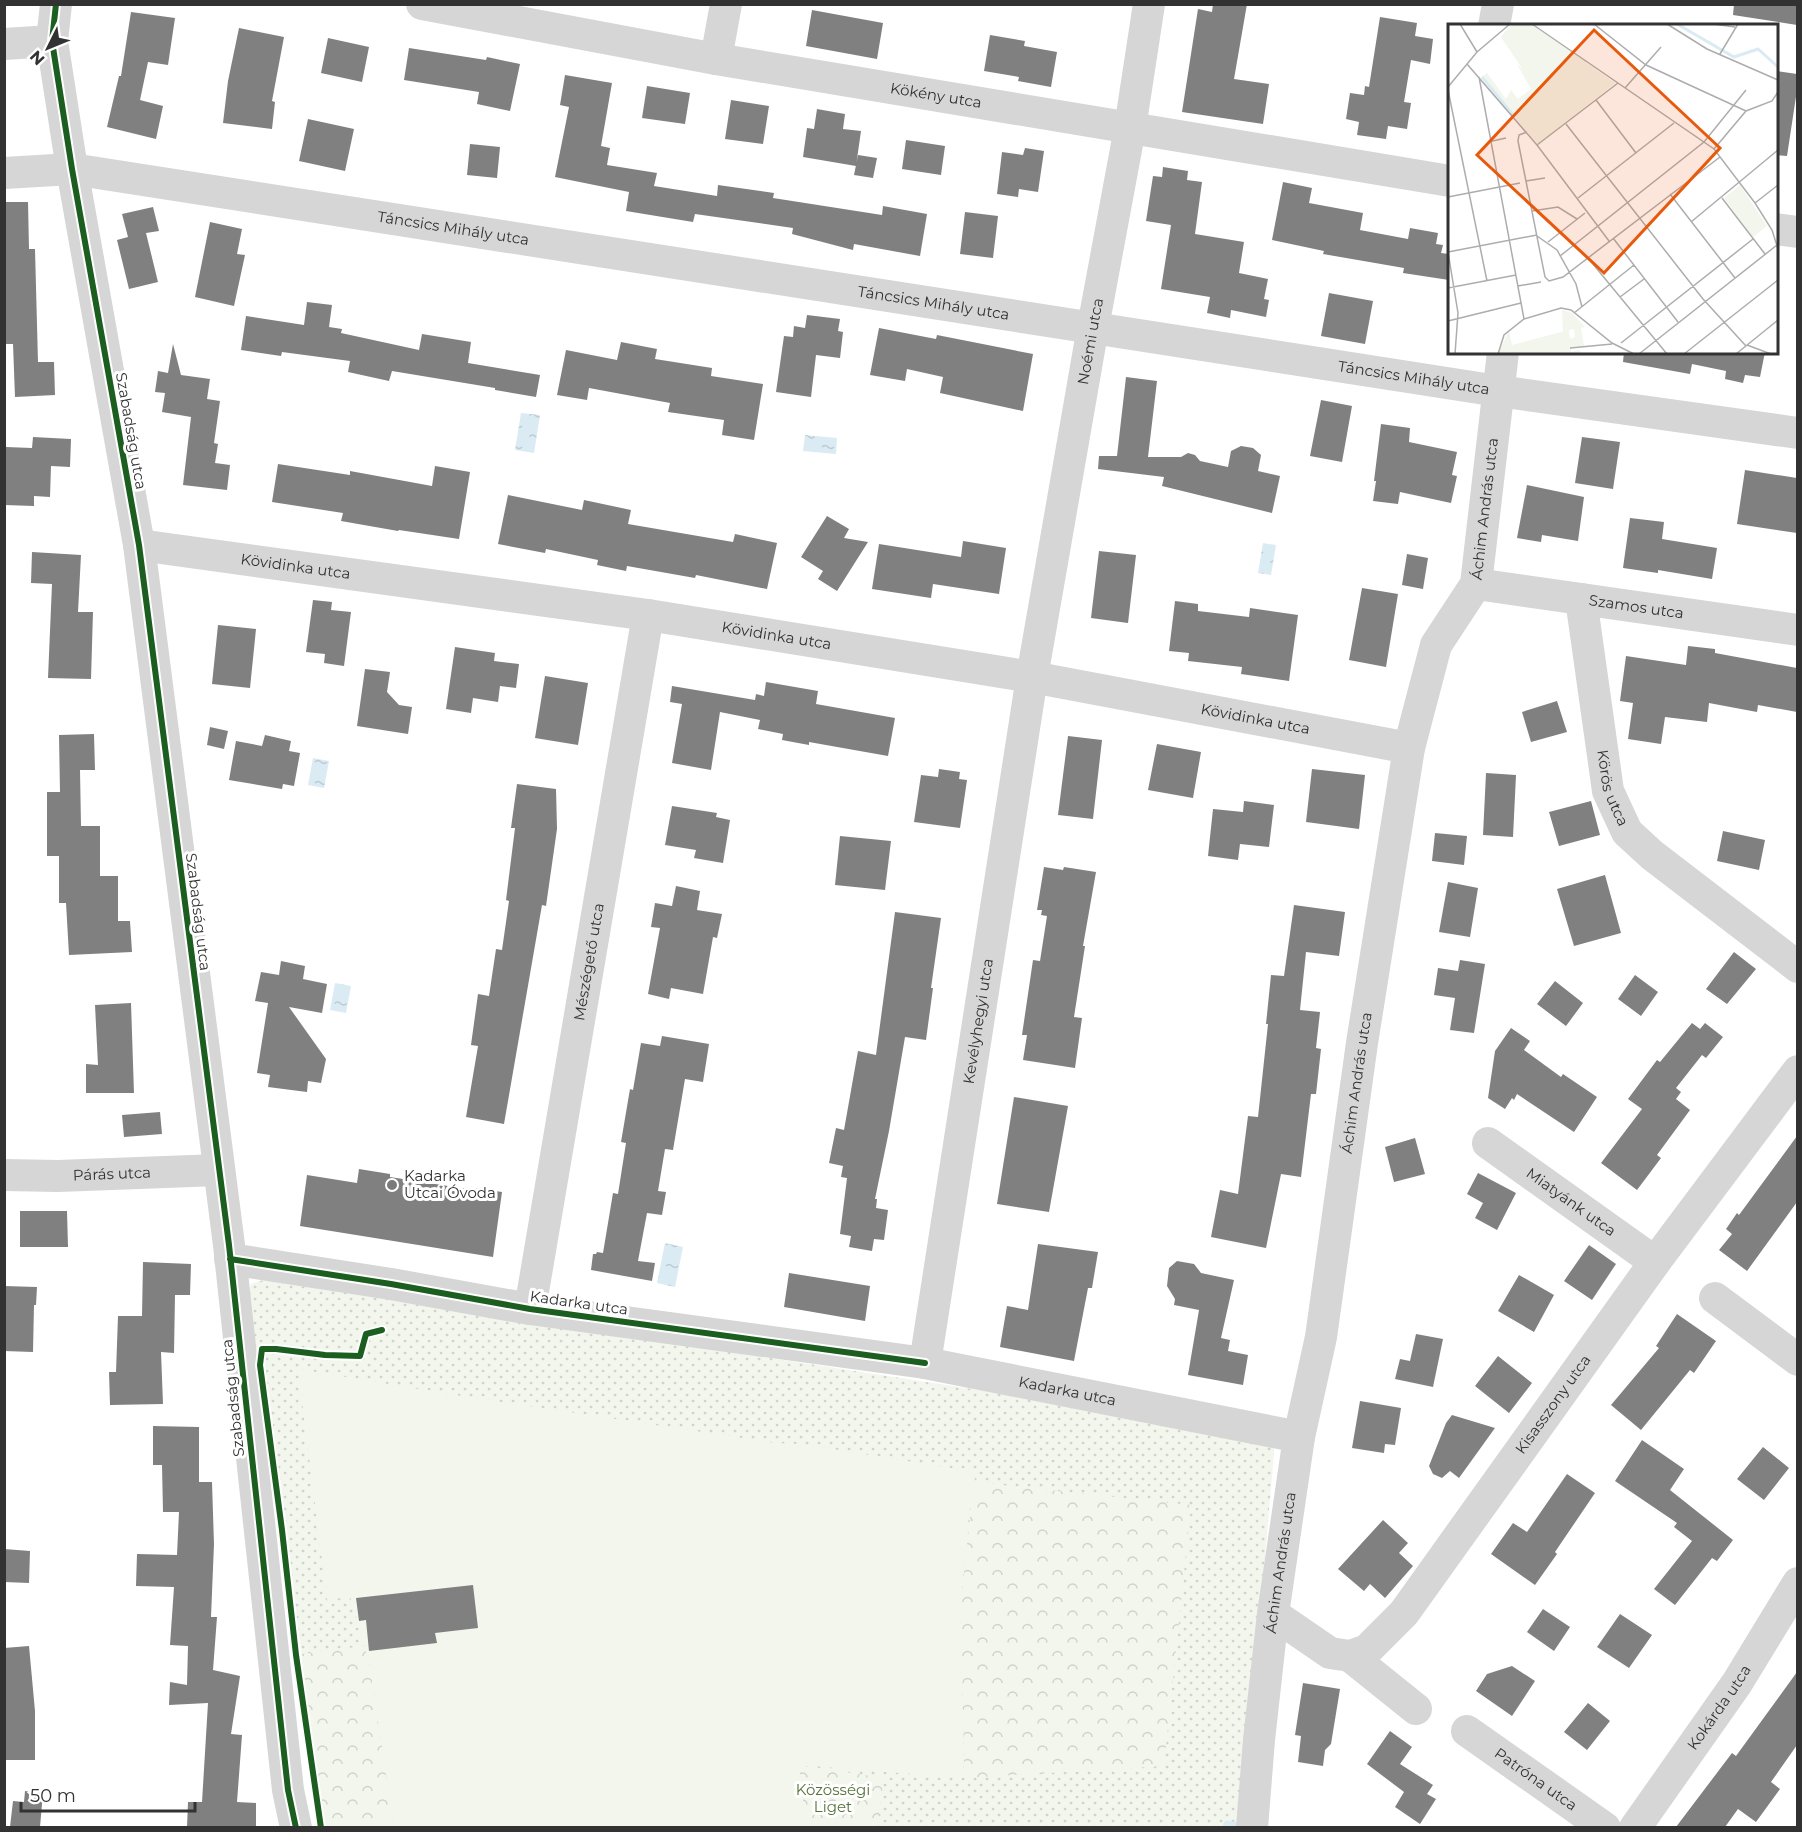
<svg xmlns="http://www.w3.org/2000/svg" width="1802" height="1832" font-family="Montserrat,sans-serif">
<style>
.grass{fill:url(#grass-dots)}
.park{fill:url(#park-crowns)}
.garden{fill:#f2f6ed}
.water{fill:url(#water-ripples)}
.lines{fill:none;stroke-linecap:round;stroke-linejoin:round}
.stream{stroke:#daebf4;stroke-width:7}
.building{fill:#808080}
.minor{stroke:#d6d6d6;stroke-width:32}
.cycleway-casing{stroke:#fff;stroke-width:10}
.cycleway{stroke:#1b5e20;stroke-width:6}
.poi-dot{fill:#7a7a7a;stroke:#fff;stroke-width:2}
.labels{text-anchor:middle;stroke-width:6;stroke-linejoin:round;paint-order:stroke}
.street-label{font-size:15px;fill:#323232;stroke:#fff}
.poi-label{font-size:15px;fill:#323232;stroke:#fff;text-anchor:start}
.park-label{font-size:15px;fill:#55733a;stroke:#fff}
.inset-river{fill:none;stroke:#daebf4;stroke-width:3}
.inset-road{fill:none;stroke:#adadad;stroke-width:1.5}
.view{fill:#e8590c;fill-opacity:0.15;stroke:#e8590c;stroke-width:3}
.inset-edge{fill:none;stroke:#323232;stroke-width:3}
</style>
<defs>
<pattern id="grass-dots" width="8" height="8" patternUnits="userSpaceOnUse" patternTransform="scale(1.5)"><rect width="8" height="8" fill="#f2f6ed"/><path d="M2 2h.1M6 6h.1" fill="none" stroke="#d0d3cc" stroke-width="1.8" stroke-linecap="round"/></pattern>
<pattern id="park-crowns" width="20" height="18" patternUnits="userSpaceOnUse" patternTransform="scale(1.5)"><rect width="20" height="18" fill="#f2f6ed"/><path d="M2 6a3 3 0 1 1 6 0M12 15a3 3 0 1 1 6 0" fill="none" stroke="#d0d3cc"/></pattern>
<pattern id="water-ripples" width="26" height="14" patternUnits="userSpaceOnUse" patternTransform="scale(1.5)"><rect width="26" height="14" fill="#daebf4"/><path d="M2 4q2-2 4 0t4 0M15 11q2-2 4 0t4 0" fill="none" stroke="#bccad2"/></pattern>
</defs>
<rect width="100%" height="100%" fill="#fff"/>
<path class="grass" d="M263 1280 1102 1409 1275 1440 1242 1827H325L263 1371 245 1305 251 1284Z"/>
<path class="park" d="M974 1482 1191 1505 1164 1766 964 1778 961 1600Z
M364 1646 369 1660 394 1827H325L301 1654Z
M798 1765 884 1778 877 1827H806Z"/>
<path class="garden" d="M298 1369 442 1393 775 1443 801 1444 976 1472 969 1515 961 1600 964 1778 799 1765 806 1827H394L369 1660 350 1597 327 1600Z"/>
<path class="water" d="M521 413 540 415 534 453 515 450Z
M805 435 837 438 836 454 803 451Z
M1263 543 1276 545 1271 575 1258 573Z
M313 758 329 761 324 788 308 785Z
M335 983 351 986 346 1013 330 1010Z
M665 1243 683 1247 675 1287 657 1283Z"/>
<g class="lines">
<path class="stream" d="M1226 1828 1227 1824 1245 1827"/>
</g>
<path class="building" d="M1213 4H1247L1234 79 1269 84 1263 124 1182 112 1198 9 1212 12Z
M1734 4H1797V25L1733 15Z
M812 10 883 23 877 59 806 46Z
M131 12 175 18 168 65 148 62 140 100 163 106 156 139 107 127 119 76H121Z
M1380 17 1417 23 1415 36 1433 39 1430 64 1411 60 1404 102 1411 103 1407 129 1388 126 1386 139 1357 135 1359 122 1346 119 1350 93 1364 95 1365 86 1369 87Z
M239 28 284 37 272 101 275 102 272 129 223 123 228 81Z
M990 35 1025 41 1024 46 1057 52 1051 87 1018 81 1019 77 984 71Z
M328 38 369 47 362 82 321 73Z
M409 48 486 60 487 57 520 64 510 111 477 104 479 92 404 80Z
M1776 71 1797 74V90L1787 156 1776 155Z
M565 75 612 83 601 146 610 148 607 165 657 173 654 186 717 196 718 185 774 193 773 198 882 215 883 206 927 214 920 256 854 244 853 250 792 234 793 228 695 214 693 222 626 211 629 192 555 177 569 107 560 105Z
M647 86 690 93 685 124 642 118Z
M731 100 769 106 763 144 725 139Z
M817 109 845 114 843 129 861 131 856 166 803 157 807 128 814 129Z
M308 119 354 129 345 171 299 161Z
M906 140 945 146 941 175 902 169Z
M470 144 500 147 497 178 467 175Z
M1025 148 1044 151 1038 192 1019 189 1018 197 997 194 1002 152 1023 155Z
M858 155 877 158 873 178 854 175Z
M1163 167 1188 171 1187 180 1202 182 1195 234 1244 242 1239 273 1268 279 1264 299 1269 300 1266 317 1231 310 1230 318 1207 313 1210 297 1161 289 1171 225 1146 221 1153 176 1162 177Z
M1283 182 1312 188 1309 203 1363 213 1360 230 1408 239 1410 228 1438 233 1436 244 1443 245 1441 253 1449 254V280L1403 273 1404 268 1323 254 1324 251 1272 240Z
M4 202H28L29 249H35L38 362H54L55 395 15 397 13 344H4Z
M153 207 159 231 146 233 158 282 129 289 117 240 128 237 122 214Z
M965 212 998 216 993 258 960 254Z
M210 222 242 229 237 254 245 255 234 306 195 297Z
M1329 293 1373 301 1365 344 1321 336Z
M307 302 332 305 329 327 342 329 341 333 419 350 422 334 471 342 468 363 540 375 536 397 495 390V388L392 371 389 381 348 372 350 361 282 352 281 356 241 350 246 316 304 325Z
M807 315 840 319 838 331 843 332 840 358 816 355 811 397 776 392 784 336 793 337 794 326 805 328Z
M879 328 936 339 937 335 1033 354 1023 411 940 393 943 377 907 369 905 381 870 375Z
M621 342 657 349 655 359 712 368 711 376 763 384 754 440 722 435 724 420 668 412 670 403 589 388 587 400 557 395 566 350 617 360Z
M173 344 181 375 210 379 207 399 220 401 214 443 218 444 215 463 230 465 227 490 183 485 191 417 162 412 165 393 155 392 158 371 168 373Z
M1624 352H1765L1760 377 1745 375 1743 383 1725 379 1726 371 1692 364 1690 374 1623 362Z
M1126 377 1157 381 1148 457H1181L1188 453 1195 455 1200 461 1228 467 1231 451 1241 446 1253 448 1261 455 1258 471 1280 476 1272 513 1162 486 1164 477 1098 469 1099 456H1117Z
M1321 400 1352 406 1342 462 1310 456Z
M1381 424 1410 428 1409 442 1457 452 1452 475 1457 476 1451 503 1400 492 1398 504 1373 501 1376 481H1374Z
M33 437 71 439 70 467 51 466 50 497 34 496V506L4 505 6 447 32 448Z
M1582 437 1620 442 1613 489 1575 483Z
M278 464 350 475V471L432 486 435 466 470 472 459 539 399 530 398 531 341 521 343 513 272 502Z
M1745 470 1797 478V533L1737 524Z
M1527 485 1584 497 1578 541 1542 535 1541 542 1517 538Z
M508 495 582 510 584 500 631 510 628 524 733 542 735 534 777 543 767 589 696 575 695 578 627 566 626 571 597 565 598 560 546 549 545 553 498 544Z
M827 516 849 529 844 538 868 542 837 591 818 579 823 571 801 557Z
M1630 518 1664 522 1662 539 1717 548 1712 579 1658 570V573L1623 568Z
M963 541 1006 548 999 594 933 584 931 598 872 589 879 544 961 557Z
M1099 551 1136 555 1128 623 1091 618Z
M32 552 81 555 78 612H93L91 679 48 678 52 584 31 583Z
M1407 554 1428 558 1423 589 1402 585Z
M1362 588 1398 594 1386 667 1349 660Z
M313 600 332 602 331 610 351 612 344 666 324 663 325 654 306 652Z
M1175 601 1198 604V611L1249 617 1250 608 1298 615 1289 681 1241 674 1242 667 1188 661 1189 653 1169 651Z
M218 625 256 629 250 688 212 684Z
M1688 646 1715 649V653L1797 668V712L1758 705 1757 712 1709 703 1707 722 1665 717 1661 744 1628 739 1633 703 1620 701 1626 656 1686 665Z
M455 647 495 653 494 661 519 664 516 688 500 686 498 702 473 698 471 713 446 709Z
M365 669 390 672 387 692 399 705 412 707 408 734 357 726Z
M545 676 588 683 578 745 535 738Z
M766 682 818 691 816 704 895 718 888 756 809 742V745L782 740 783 734 758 729 760 720 720 712 711 770 672 763 682 704 670 702 672 686 755 700 756 694 764 696Z
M1557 701 1567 732 1531 742 1522 712Z
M210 727 228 731 224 749 207 745Z
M94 734 95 770H80L81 826H100V876H118V921H130L132 952 69 955 66 903H59V856H47V792H60L59 735Z
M265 735 291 741 289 751 300 753 294 786 283 784 282 789 229 780 236 741 262 746Z
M1068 736 1102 740 1093 819 1058 815Z
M1157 744 1201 752 1193 798 1148 790Z
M939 769 960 772 959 779 967 780 960 828 914 822 921 775 938 777Z
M1312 769 1365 775 1359 829 1306 822Z
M1486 773 1516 775 1513 837 1483 835Z
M517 784 556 789 557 829 546 906 542 905 504 1124 466 1117 478 1046 471 1045 478 994 489 996 496 949 502 950 509 901 506 900 515 828H511Z
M1244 801 1274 805 1269 847 1240 844 1238 860 1208 856 1213 809 1243 812Z
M1591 801 1600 835 1559 846 1549 812Z
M672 806 717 813 716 817 730 820 723 863 694 858 696 850 665 845Z
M1723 831 1765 840 1759 870 1717 861Z
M1435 833 1467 836 1464 865 1432 861Z
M840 836 891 841 885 890 835 885Z
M1044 867 1063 870 1064 867 1096 872 1083 946H1085L1074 1017 1082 1018 1075 1068 1023 1060 1027 1035H1022L1033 960 1040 961 1047 916 1041 915 1042 910H1037Z
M1605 875 1621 933 1574 946 1557 889Z
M1448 882 1478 888 1470 937 1439 932Z
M676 886 700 891 697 910 722 914 717 938 713 937 703 994 671 988 669 999 648 994 660 928 651 927 655 903 672 906Z
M1294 905 1345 912 1339 956 1306 952 1300 1010 1320 1012 1316 1048 1321 1049 1316 1094H1311L1301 1177 1281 1174 1266 1248 1211 1237 1220 1190 1238 1194 1248 1116 1258 1117 1268 1024H1266L1271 975 1284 976Z
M895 912 941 918 931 988H933L926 1040 905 1037 889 1131 875 1199H877L876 1208 888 1210 884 1240 874 1239 872 1251 849 1247 851 1236 840 1234 847 1178 841 1177 843 1166 829 1163 836 1128 844 1130 858 1051 876 1055Z
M1734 952 1756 969 1727 1004 1706 989Z
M1460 960 1485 964 1474 1033 1450 1030 1455 998 1434 995 1438 968 1458 971Z
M281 961 305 966 303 979 327 984 322 1013 289 1007 326 1059 321 1083 308 1081 307 1092 268 1087 270 1075 257 1073 268 1003 255 1001 261 972 279 975Z
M1635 975 1658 992 1641 1016 1618 999Z
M1555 981 1583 1003 1566 1026 1537 1004Z
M131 1003 134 1093H86V1064L98 1065 95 1005Z
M1692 1023 1700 1029 1705 1023 1723 1037 1706 1058 1702 1055 1676 1088 1681 1092 1676 1099 1690 1110 1657 1155 1661 1158 1637 1190 1601 1163 1642 1109 1628 1099 1657 1060 1660 1062Z
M1511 1028 1530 1041 1524 1050 1561 1077 1563 1074 1597 1097 1574 1132 1517 1094 1514 1100 1512 1098 1505 1109 1488 1098 1495 1051Z
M662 1036 709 1044 703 1082 685 1079 673 1150 665 1149 658 1191 666 1192 662 1215 647 1213 638 1261 655 1263 652 1281 591 1270 593 1254H596L597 1252 603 1253 613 1193 618 1194 626 1143 621 1142 630 1089 633 1090 641 1043 660 1046Z
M1014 1097 1068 1106 1049 1212 997 1204Z
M160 1112 162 1134 124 1137 122 1115Z
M1797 1136V1202L1747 1271 1719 1250 1732 1234 1726 1229 1737 1213 1739 1215Z
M1415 1138 1425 1174 1394 1182 1385 1147Z
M359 1169 390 1174V1177L474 1190V1188L502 1192 493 1257 300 1226 307 1175 357 1183Z
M1478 1173 1516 1193 1497 1230 1475 1218 1483 1203 1467 1194Z
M20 1211H67L68 1247H20Z
M1038 1244 1098 1252 1092 1288H1088L1074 1361 1000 1347 1007 1306 1028 1310Z
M1589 1245 1616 1264 1592 1300 1564 1281Z
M1177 1261 1194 1264 1201 1273 1234 1280 1221 1338 1230 1340 1228 1351 1248 1355 1243 1385 1188 1375 1199 1310 1174 1305 1175 1299 1167 1286 1169 1268Z
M143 1262 191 1264 190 1295H175L174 1353 161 1352 163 1404 110 1405 109 1372H116L118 1316H142Z
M789 1273 870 1286 865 1321 784 1307Z
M1519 1275 1554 1295 1534 1332 1498 1311Z
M4 1286 37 1287 36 1305H34L33 1352 4 1351Z
M1677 1314 1716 1341 1694 1373 1690 1370 1641 1430 1611 1405 1659 1348 1656 1346Z
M1416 1334 1443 1339 1433 1387 1395 1379 1400 1359 1410 1361Z
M1498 1356 1532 1383 1509 1413 1475 1386Z
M1360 1401 1401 1408 1395 1445 1385 1444 1384 1453 1352 1448Z
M1452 1415 1495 1428 1459 1478 1450 1471 1442 1478 1433 1474 1429 1466 1446 1423Z
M153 1426 199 1427V1482H212L214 1544 211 1617H217L213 1670 240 1676 231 1734 242 1735 237 1802 256 1803V1827H187L188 1802H202L208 1703 169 1705 170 1682 187 1685 188 1646 170 1645 174 1587 136 1586 137 1554 177 1555 179 1512H163L162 1465H153Z
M1642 1440 1684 1469 1670 1490 1733 1540 1717 1561 1712 1558 1675 1605 1654 1589 1692 1541 1674 1527 1677 1523 1615 1481Z
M1763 1447 1789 1468 1764 1500 1737 1479Z
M1567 1474 1595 1493 1555 1552 1557 1554 1535 1585 1491 1554 1513 1523 1527 1532Z
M1383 1520 1408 1543 1399 1553 1413 1566 1385 1598 1370 1584 1364 1591 1338 1569Z
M4 1549 30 1551 29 1583 4 1582Z
M473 1585 478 1628 435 1633 437 1643 369 1651 366 1620 359 1621 356 1598Z
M1543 1609 1570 1627 1554 1651 1527 1632Z
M1620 1614 1652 1635 1629 1668 1597 1647Z
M29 1646 35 1711V1760H4V1648Z
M1512 1666 1535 1681 1512 1716 1476 1691 1487 1674Z
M1797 1672V1745L1771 1782 1780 1789 1756 1822 1738 1809 1725 1827H1676L1732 1753 1736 1756Z
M1303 1683 1340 1689 1331 1744 1325 1750 1323 1766 1298 1762 1301 1736 1295 1735Z
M1588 1703 1610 1721 1587 1750 1564 1732Z
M1390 1731 1412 1747 1400 1764 1433 1785 1427 1794 1436 1799 1420 1824 1395 1807 1404 1792 1367 1764Z
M25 1791 43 1793 40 1827H10L13 1801 24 1802Z"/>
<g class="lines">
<g class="minor">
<path d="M56 4 52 41 72 169 139 545 229 1245 288 1790 296 1828"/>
<path id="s1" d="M422 4 716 59 1450 181"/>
<path d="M1494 26 1498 4"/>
<path d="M4 44 52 41"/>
<path d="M716 59 726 4"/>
<path id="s2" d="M4 173 72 169 1498 391 1798 433"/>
<path d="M1776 229 1798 232"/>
<path id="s3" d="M139 545 648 615 1032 677 1409 748"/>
<path id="s4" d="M1476 584 1798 630"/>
<path id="s5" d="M1581 599 1608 791 1627 832 1652 855 1798 967"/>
<path id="s6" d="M1488 1143 1655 1262"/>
<path id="s7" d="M4 1175 58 1176 219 1170"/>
<path id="s8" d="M230 1259 391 1284 530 1309 925 1363 1299 1437"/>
<path d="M1715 1298 1798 1360"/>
<path id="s9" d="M530 1309 648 615"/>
<path id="s10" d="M925 1363 1032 677 1093 327 1130 128 1149 4"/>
<path id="s11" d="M1273 1614 1330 1653 1350 1656 1367 1650 1404 1613 1655 1262 1798 1071"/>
<path d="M1350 1656 1416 1709"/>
<path id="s12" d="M1467 1731 1605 1828"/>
<path id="s13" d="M1252 1828 1259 1740 1273 1614 1299 1437 1321 1337 1362 1043 1409 748 1436 645 1476 584 1503 352"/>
<path id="s14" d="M1635 1828 1737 1683 1798 1583"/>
</g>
<g class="cycleway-casing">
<path id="cycleway" d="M56 4 52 41 72 169 139 545 229 1245 288 1790 296 1828
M230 1259 391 1284 530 1309 925 1363
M321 1828 296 1655 282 1530 260 1365 262 1349H276L325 1355 360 1356 366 1334 382 1330"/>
</g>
<use href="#cycleway" class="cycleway"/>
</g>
<circle class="poi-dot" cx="392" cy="1185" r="6"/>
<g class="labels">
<g class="street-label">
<text dy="5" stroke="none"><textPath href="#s1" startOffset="522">Kökény utca</textPath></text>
<text dy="5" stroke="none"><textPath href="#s2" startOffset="454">Táncsics Mihály utca</textPath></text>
<text dy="5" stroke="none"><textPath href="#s2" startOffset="940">Táncsics Mihály utca</textPath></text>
<text dy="5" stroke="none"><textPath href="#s10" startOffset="1035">Noémi utca</textPath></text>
<text dy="5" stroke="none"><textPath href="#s2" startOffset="1426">Táncsics Mihály utca</textPath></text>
<text transform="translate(131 431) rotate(80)" y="5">Szabadság utca</text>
<text dy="5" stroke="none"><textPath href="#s13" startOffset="1347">Áchim András utca</textPath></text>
<text dy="5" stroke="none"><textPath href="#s3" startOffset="158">Kövidinka utca</textPath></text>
<text dy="5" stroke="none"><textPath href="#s4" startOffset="162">Szamos utca</textPath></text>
<text dy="5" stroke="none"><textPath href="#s3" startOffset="644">Kövidinka utca</textPath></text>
<text dy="5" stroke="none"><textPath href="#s3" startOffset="1130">Kövidinka utca</textPath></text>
<text dy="5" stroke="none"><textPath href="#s5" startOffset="192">Körös utca</textPath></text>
<text transform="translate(198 912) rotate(83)" y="5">Szabadság utca</text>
<text dy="5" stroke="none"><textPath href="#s9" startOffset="352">Mészégető utca</textPath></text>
<text dy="5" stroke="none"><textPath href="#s10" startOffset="346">Kevélyhegyi utca</textPath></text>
<text dy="5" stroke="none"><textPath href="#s13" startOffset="753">Áchim András utca</textPath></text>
<text dy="5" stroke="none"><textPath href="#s7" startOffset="108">Párás utca</textPath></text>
<text dy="5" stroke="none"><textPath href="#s6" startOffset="102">Miatyánk utca</textPath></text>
<text transform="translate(579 1303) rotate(8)" y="5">Kadarka utca</text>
<text dy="5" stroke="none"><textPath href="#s8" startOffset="848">Kadarka utca</textPath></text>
<text transform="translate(233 1398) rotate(-96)" y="5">Szabadság utca</text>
<text dy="5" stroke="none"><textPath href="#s11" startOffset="416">Kisasszony utca</textPath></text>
<text dy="5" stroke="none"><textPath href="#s13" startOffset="267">Áchim András utca</textPath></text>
<text dy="5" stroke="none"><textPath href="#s14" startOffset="147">Kokárda utca</textPath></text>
<text dy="5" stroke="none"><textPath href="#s12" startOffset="84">Patróna utca</textPath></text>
</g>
<g class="poi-label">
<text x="404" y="1181">Kadarka<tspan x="404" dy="17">Utcai Óvoda</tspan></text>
</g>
<g class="park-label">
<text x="833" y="1795">Közösségi<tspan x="833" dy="17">Liget</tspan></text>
</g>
</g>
<g transform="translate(1448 24)">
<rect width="330" height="330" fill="#fff"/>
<path d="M64 0H82L167 59 90 120 33 54 39 49 58 75 63 66 70 75 83 65 69 40 79 49 53 13ZM114 286 124 289 137 303 133 304 136 322 122 323 121 315 127 313 126 305 121 306V313L115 307Z" fill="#f2f6ed"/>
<path d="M64 0H82L139 38 135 43 113 29 90 59 99 66 92 71 53 13ZM87 76 107 96 91 110 75 91ZM292 161 319 202 305 213 276 174ZM121 306 123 328 132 326 133 330H50L61 307 64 321Z" fill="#f2f6ed"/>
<path d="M113 28 158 57 108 97 87 76 98 66 90 59Z" fill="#f2f6ed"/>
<path class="inset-river" d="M229 0 286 33 310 25 330 43M34 53 66 92"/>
<path class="inset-road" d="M12 0 29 28M84 0 266 125 307 179 324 206 330 225M146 0 198 41 298 87M219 0 259 25 330 56M265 0 287 3M272 30 290 0M19 40 89 121 161 217M31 53 76 295M0 63 29 28 62 0M177 64 213 23M0 66 39 257M148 76 188 129M118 100 255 275 298 322M79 108 71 111 70 117 97 253 101 257 115 253 272 133M40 118 58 114M89 121 170 59M266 125 298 87 324 77 330 68M78 157 97 154M222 170 287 254M0 173 72 159M130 174 226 99M274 174 317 230M307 179 330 161M84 187 110 183 129 195M243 198 330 126M89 212 109 226 128 260 134 283M165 214 230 298M100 218 137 189M0 228 10 289 7 330M0 228 89 211M112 232 256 118 298 66M140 234 219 330M70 262 93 258M0 264 68 251M172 273 196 255M126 289 186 241M0 297 73 279M173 319 305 215M299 321 323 330M122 324 164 320M50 330 56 311 76 295 113 284 123 286 164 319 186 330M191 330 329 221M236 330 330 256M288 330 330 296"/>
<path class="view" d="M146 6 272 124 156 249 29 131Z"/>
<rect width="330" height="330" class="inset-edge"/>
</g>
<rect width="1802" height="1832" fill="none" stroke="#323232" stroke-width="12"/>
<g transform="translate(48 48) rotate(227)" stroke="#ffffff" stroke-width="4.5" paint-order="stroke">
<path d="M0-4.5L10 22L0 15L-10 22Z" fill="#323232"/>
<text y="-9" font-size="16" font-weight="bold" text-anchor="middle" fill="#323232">N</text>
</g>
<path d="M21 1802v9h174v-9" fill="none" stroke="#323232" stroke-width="3"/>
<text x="30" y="1802" font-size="18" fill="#323232" stroke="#ffffff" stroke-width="4.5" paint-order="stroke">50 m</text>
</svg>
